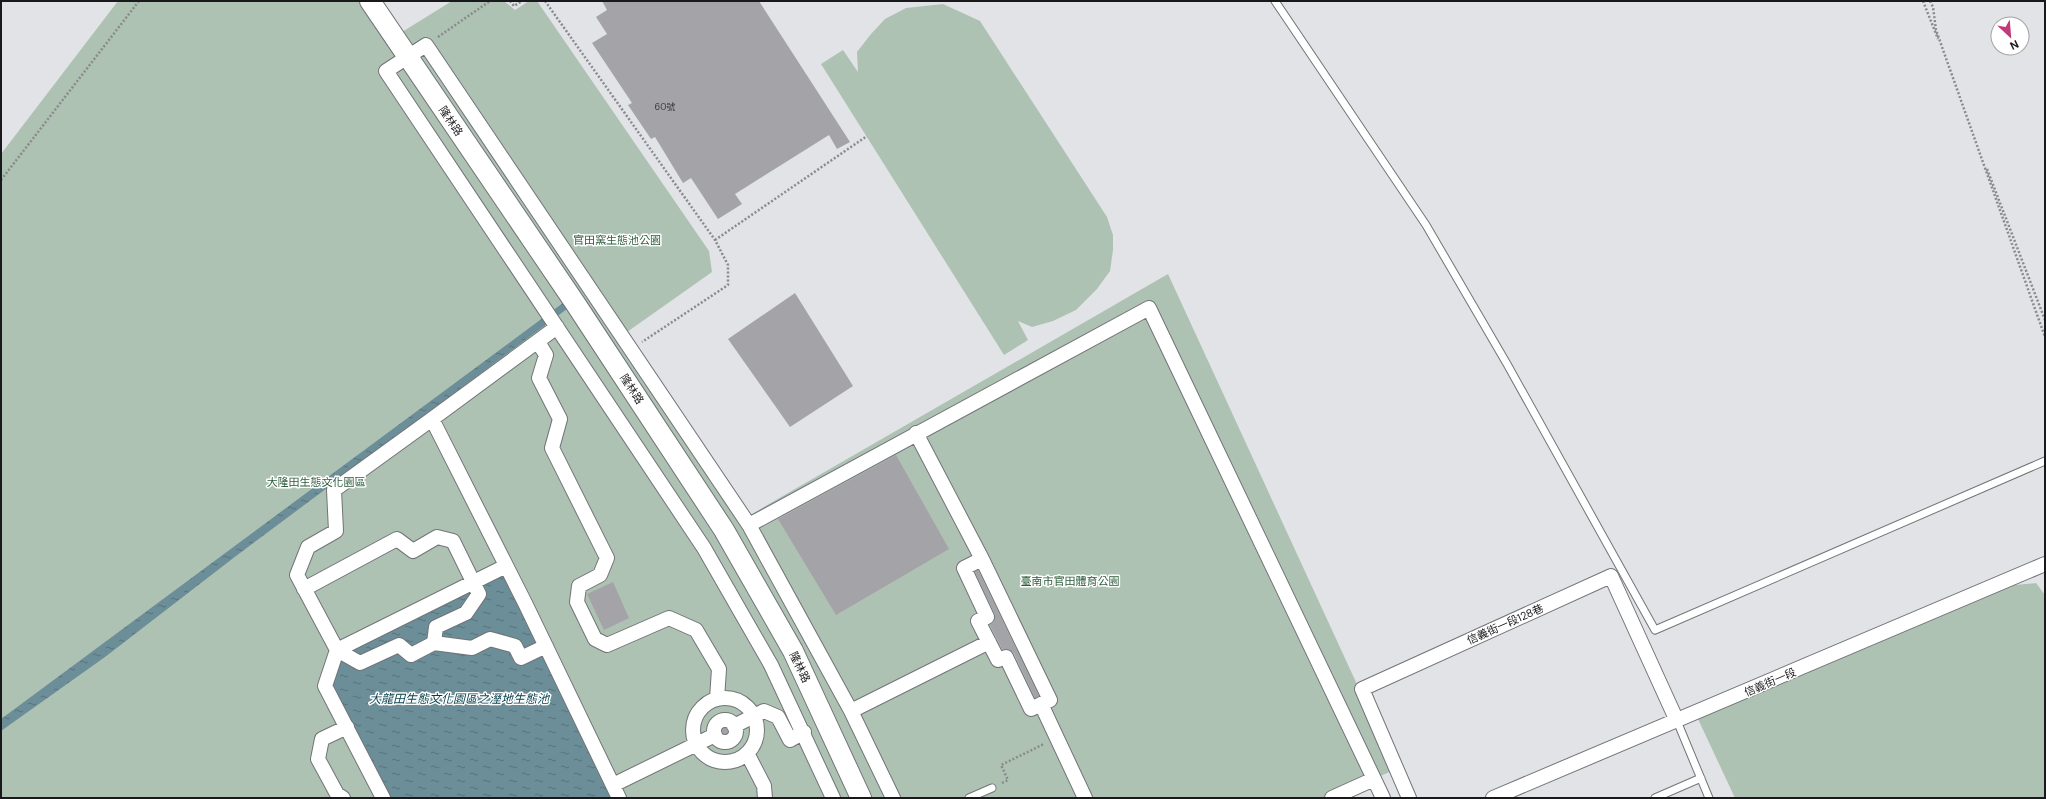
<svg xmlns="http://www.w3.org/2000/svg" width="2046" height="799" font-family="'DM Sans','Noto Sans TC',sans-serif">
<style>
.green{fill:#aec2b3}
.water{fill:url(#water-ripples)}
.building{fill:#a4a3a8}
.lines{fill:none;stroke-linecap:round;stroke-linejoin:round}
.lane-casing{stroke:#727478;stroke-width:9}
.street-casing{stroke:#727478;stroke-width:16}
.secondary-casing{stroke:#727478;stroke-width:22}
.path{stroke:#898a8d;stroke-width:2.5;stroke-dasharray:2 2;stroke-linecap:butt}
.lane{stroke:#fff;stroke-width:7}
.street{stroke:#fff;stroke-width:14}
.secondary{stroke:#fff;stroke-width:20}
.labels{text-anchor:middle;stroke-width:3;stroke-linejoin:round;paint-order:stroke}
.number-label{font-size:9px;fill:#3c3c3e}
.street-label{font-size:11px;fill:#19191b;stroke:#fff}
.park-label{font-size:11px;fill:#2e5c3e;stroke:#fff}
.water-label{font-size:12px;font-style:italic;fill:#053e4a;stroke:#fff}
</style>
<defs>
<pattern id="water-ripples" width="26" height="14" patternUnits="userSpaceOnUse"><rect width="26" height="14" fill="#6b8e98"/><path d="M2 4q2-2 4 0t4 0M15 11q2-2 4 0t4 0" fill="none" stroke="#57737b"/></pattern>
</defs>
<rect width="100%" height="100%" fill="#e1e3e7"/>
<path class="green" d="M118 1H366L394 37 452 1H504L515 10 529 1H537L709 251 712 272 627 332 750 515 1168 274 1396 769 1332 798H1V154Z
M943 4 980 21 1107 217 1113 235V250L1110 271 1097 289 1076 310 1053 321 1032 327 1018 321 1028 340 1004 355 821 64 843 50 858 72 857 52 871 34 885 19 906 8Z
M2036 583 2045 595V798H1735L1698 719 2015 585Z"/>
<path class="water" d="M571 297 575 303 236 556 105 657 1 731V719Z
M506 566 619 798H383L325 686 337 650Z"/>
<path class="building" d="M602 1H759L850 142 837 149 829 135 735 194 742 204 718 219 691 178 683 183 655 137 651 139 628 105 632 103 592 43 607 34 596 17 607 10Z
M795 293 853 386 790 427 728 339Z
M896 455 949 549 836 615 778 519Z
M978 570 1039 696 1035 698 1014 653 1008 649H1002L990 625 994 622 995 614 975 572Z
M613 582 629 618 604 630 587 594Z
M725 721 727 722V730L733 734 726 739H722L723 732 717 727 720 723Z"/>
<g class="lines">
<g class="lane-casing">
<path id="lane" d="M1275 1 1426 225 1507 364 1655 630 2045 461
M1677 721 1709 798
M969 798 992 788
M1655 798 1701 778"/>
</g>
<g class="street-casing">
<path id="street" d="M557 327 432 419 525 603 619 798
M538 342 546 355 539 378 560 419 552 448 607 558 600 575 579 586 577 602 595 639 607 645 669 618 696 630 719 669 717 699
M916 433 982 559 964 568 987 617 978 621 998 660 1006 657 1031 709 1041 704 1085 798
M749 525 426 45 386 71 704 548 771 665 833 798
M982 559 1050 700 1041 704
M304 589 397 539 413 551 437 537 453 541 479 594 466 613 436 627 434 643 411 655 399 645 360 663 337 650 297 575 308 547 336 531 334 490 432 419
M434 643 472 648 490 639 515 646 521 658 546 646
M693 730a32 32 0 1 1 64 0a32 32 0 1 1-64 0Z
M851 711 989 642
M714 731a11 11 0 1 1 22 0a11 11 0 1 1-22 0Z
M734 726 764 711 778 717 790 740 804 732
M747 753 764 786 765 798
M613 785 715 735
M343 798 337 794 318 759 322 739 347 727
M383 798 325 686 337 650 506 566
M893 798 851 711 749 525 1149 308 1374 779
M1332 798 1374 779 1383 798
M1409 798 1362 689 1611 576 1677 721
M1493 798 2045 564"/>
</g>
<g class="secondary-casing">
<path id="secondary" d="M370 1 575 303 724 530 793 651 861 798"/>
</g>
<path class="path" d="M510 1 514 6 522 1
M545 1 715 240 728 265V285L642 342
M1923 1 1938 39
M1930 1 1933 7 1936 30 2045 337
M438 37 490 1
M1987 169 2045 320
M1 180 139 1
M715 240 867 136
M1002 783 1008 780 1001 765 1044 744"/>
<use href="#lane" class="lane"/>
<use href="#street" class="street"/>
<use href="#secondary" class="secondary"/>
</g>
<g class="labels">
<g class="number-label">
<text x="665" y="110">60號</text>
</g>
<g class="street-label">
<text transform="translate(451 121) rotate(56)" y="4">隆林路</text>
<text transform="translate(632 389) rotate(57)" y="4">隆林路</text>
<text transform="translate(1505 624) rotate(-24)" y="4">信義街一段128巷</text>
<text transform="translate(800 667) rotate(64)" y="4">隆林路</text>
<text transform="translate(1770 682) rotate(-23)" y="4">信義街一段</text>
</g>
<g class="park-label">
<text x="617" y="244">官田窯生態池公園</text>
<text x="316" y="486">大隆田生態文化園區</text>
<text x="1070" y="585">臺南市官田體育公園</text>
</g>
<g class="water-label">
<text x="459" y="703">大龍田生態文化園區之溼地生態池</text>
</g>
</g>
<rect width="2046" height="799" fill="none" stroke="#19191b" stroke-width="4"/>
<g transform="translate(2010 36) rotate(154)"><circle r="19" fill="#ffffff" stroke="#a3a3a4"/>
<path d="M0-3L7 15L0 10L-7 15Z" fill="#c23a78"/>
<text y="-6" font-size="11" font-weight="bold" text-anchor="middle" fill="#19191b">N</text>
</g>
</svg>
